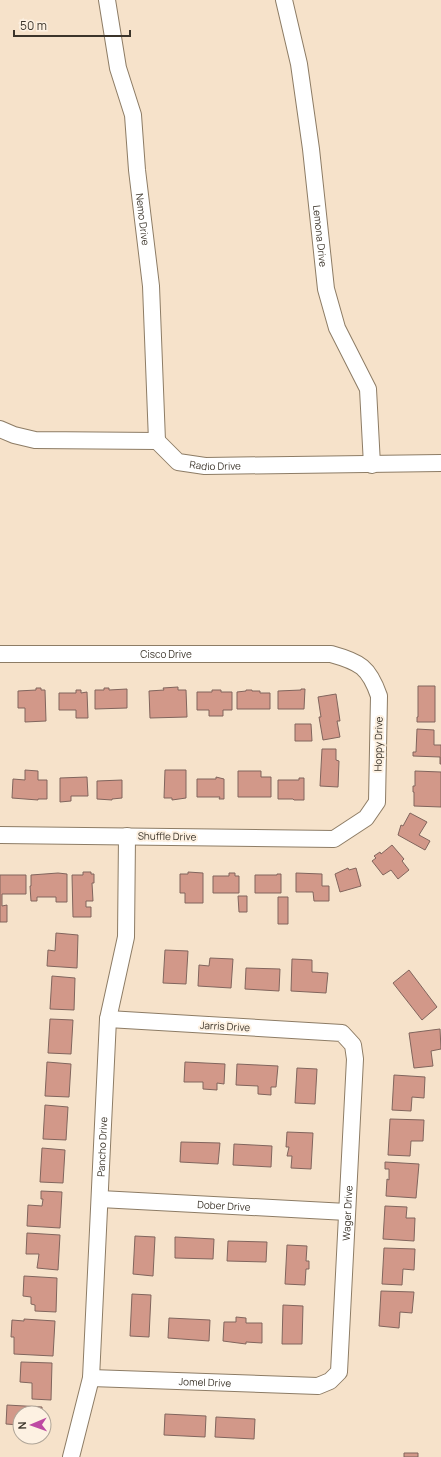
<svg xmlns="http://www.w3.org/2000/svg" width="441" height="1457" font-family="Manrope,sans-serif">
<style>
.building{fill:#d29889;stroke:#81655d}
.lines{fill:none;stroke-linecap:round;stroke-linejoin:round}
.minor-casing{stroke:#8d7c65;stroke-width:18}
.minor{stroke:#fff;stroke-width:16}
.labels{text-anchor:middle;stroke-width:4;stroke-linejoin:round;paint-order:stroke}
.street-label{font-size:10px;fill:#3b342a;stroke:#fdf1e2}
</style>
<rect width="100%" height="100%" fill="#f6e2ca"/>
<path class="building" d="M418 686H435V722H417V717H418Z
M178 687V690H186L187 717 150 718 149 691 164 690 163 688Z
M36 688H41V690H45L46 721 25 722V708H18V691L36 690Z
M104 688H109V690L127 689V708L95 709V690H104Z
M301 689H305L304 709H278V691L301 690Z
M76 690H81V693L87 692 88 718H76V710H59V693H76Z
M212 690H221V692H232V710H223V716H209V710H197V692H212Z
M246 690H252V691H260V693H270V709H237V692L246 691Z
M336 694 340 721H337L340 737 323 740 319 717H321L318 697Z
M295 724H311L312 741H295Z
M417 729 434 730V745H441V764H440V757L413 756V752H416Z
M322 749H336V760L339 761 338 787 320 786Z
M25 770 38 771V780H47V799H38V800L12 798 13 779 25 780Z
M165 770H186V798L172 800V798H164Z
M238 771H261V777H271V797H238Z
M415 771 441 772V807L414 806V792H413V786H415Z
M87 777 88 796H71V801L60 802V778Z
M216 777 224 779V799H219L220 797H197V779H216Z
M299 778H304V800H294L293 799H278V780H299Z
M122 780V798L112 799V800L97 799V781Z
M410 813 427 822 419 835 430 841 425 850 398 835 401 825 403 826Z
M392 845 404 859 402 861 409 870 398 879 391 870 383 875 372 861 376 858 374 856 380 852 381 854Z
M348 868 349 870 356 868 361 886 340 892 335 874Z
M83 872H91V874H94V883H92L93 901H86V907H91V917H73L72 875H83Z
M188 872 203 873V903H185V893H180V874H188Z
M58 873 67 874V902H56V897H37V901H31L30 886H31V875Z
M229 873H235V876H239V893H213V876H229Z
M296 873 322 874V886H329V901H314L313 892H296Z
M277 874H281V893H255V875H277Z
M0 875H26V894H2V906L7 905V922H0Z
M238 896H247V912H239Z
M278 897H288V924H278Z
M56 933 78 935 77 968 47 966 48 950 55 951Z
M165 950 188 951 186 984 163 983Z
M210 958 233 959 231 988 198 986 199 965 209 966Z
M292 959 312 960V972L328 973 326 993 291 991Z
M246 968 280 969 279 991 245 989Z
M409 970 437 1007 422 1020 393 983Z
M52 976 75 978 74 1010 50 1009Z
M50 1019 73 1020 71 1054 48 1053Z
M440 1029 441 1049 431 1051 433 1066 414 1068 409 1033Z
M47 1062 71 1064 69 1097 45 1096Z
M185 1062 225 1064 224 1084 217 1083V1090L203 1089V1082H184Z
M237 1064 278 1066 276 1087H271V1095L258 1094V1086L236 1085Z
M297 1068 317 1069 315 1104 295 1103Z
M394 1075 425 1077 424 1098 412 1097 411 1111 392 1110Z
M45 1105 68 1107 66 1140 43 1139Z
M390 1119 424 1120 423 1141H411L410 1156 388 1155Z
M287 1132 313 1133 311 1169 291 1168 292 1156H287L289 1147H286Z
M181 1142 220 1143 218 1164 180 1162Z
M234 1144 272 1146 271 1167 233 1165Z
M42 1148 65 1150 63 1183 40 1182Z
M385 1162 419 1164 416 1198 386 1196 387 1179 389 1180V1169H385Z
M41 1191 62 1192 60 1228 27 1226 28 1205 42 1206 43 1199H41Z
M385 1206 407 1207 406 1218H415L414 1241 383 1239Z
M27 1233 60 1235 58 1270 37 1268 39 1254H26Z
M135 1236 155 1237 153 1276 133 1274Z
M175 1237 214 1239 213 1259 175 1258Z
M228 1241 267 1242 266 1262 227 1261Z
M287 1245 307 1246 306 1261H309V1269H306L305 1285 285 1284Z
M384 1248 415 1249 414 1270 403 1269 402 1285 382 1284Z
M24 1276 57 1278 56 1312 35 1311V1305L31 1304V1297L23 1296Z
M381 1291 414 1292 412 1313 400 1312 399 1328 379 1326Z
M132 1294 151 1295 149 1337 130 1336Z
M283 1305 303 1306 302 1344H282Z
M236 1317 246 1318V1323H262V1343L246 1342V1344L223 1341 224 1322H236Z
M169 1318 210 1320 209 1341 168 1338Z
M24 1319 55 1321 53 1356 14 1354V1337H11L12 1320 24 1321Z
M21 1362 52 1363 51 1400 32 1399V1383L20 1382Z
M7 1405 42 1407V1413H20V1425L6 1424Z
M165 1414 206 1416 205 1437 164 1435Z
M216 1417 255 1419 254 1439 215 1437Z
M22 1437H41L40 1442 22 1441Z
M404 1453H418V1457H404Z"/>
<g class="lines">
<g class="minor-casing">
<g id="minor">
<path id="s1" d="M107 0 118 68 133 115 137 170 151 286 157 441"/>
<path id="s2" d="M284 0 299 64 311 149 326 289 337 328 368 389 372 465"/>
<path id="s3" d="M0 429 14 435 35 440 157 441 178 462 205 466 441 463"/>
<path id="s4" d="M0 654H331C360 662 369 667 379 696L377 802 366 818 334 839 0 835"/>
<path id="s5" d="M100 1199 347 1212"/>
<path id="s6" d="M91 1378 318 1386 330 1381 339 1372 355 1059 353 1045 342 1033 108 1019"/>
<path id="s7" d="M71 1457 91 1378 108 1019 126 937 127 836"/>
</g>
</g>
<use href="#minor" class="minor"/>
</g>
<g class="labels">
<g class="street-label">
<text dy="4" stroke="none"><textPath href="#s1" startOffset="223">Nemo Drive</textPath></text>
<text dy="4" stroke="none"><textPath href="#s2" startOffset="239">Lemona Drive</textPath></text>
<text dy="4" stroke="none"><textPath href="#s3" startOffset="226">Radio Drive</textPath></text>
<text dy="4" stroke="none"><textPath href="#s4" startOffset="166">Cisco Drive</textPath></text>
<text transform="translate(378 744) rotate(-89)" y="4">Hoppy Drive</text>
<text transform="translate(167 836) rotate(1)" y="4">Shuffle Drive</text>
<text transform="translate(225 1026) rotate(3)" y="4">Jarris Drive</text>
<text dy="4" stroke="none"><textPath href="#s7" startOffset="313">Pancho Drive</textPath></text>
<text dy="4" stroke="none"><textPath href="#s5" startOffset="124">Dober Drive</textPath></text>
<text dy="4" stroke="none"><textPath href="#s6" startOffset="412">Wager Drive</textPath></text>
<text dy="4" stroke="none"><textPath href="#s6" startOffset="114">Jomel Drive</textPath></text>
</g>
</g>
<g transform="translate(32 1425) rotate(268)"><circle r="19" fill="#fdf1e2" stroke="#afa598"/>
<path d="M0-3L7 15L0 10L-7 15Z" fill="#be4aa3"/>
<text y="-6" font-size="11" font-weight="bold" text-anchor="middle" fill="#3b342a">N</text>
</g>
<path d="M14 30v6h116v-6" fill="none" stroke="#3b342a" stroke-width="2"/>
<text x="20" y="30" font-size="12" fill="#3b342a" stroke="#fdf1e2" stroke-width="3" paint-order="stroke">50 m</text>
</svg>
